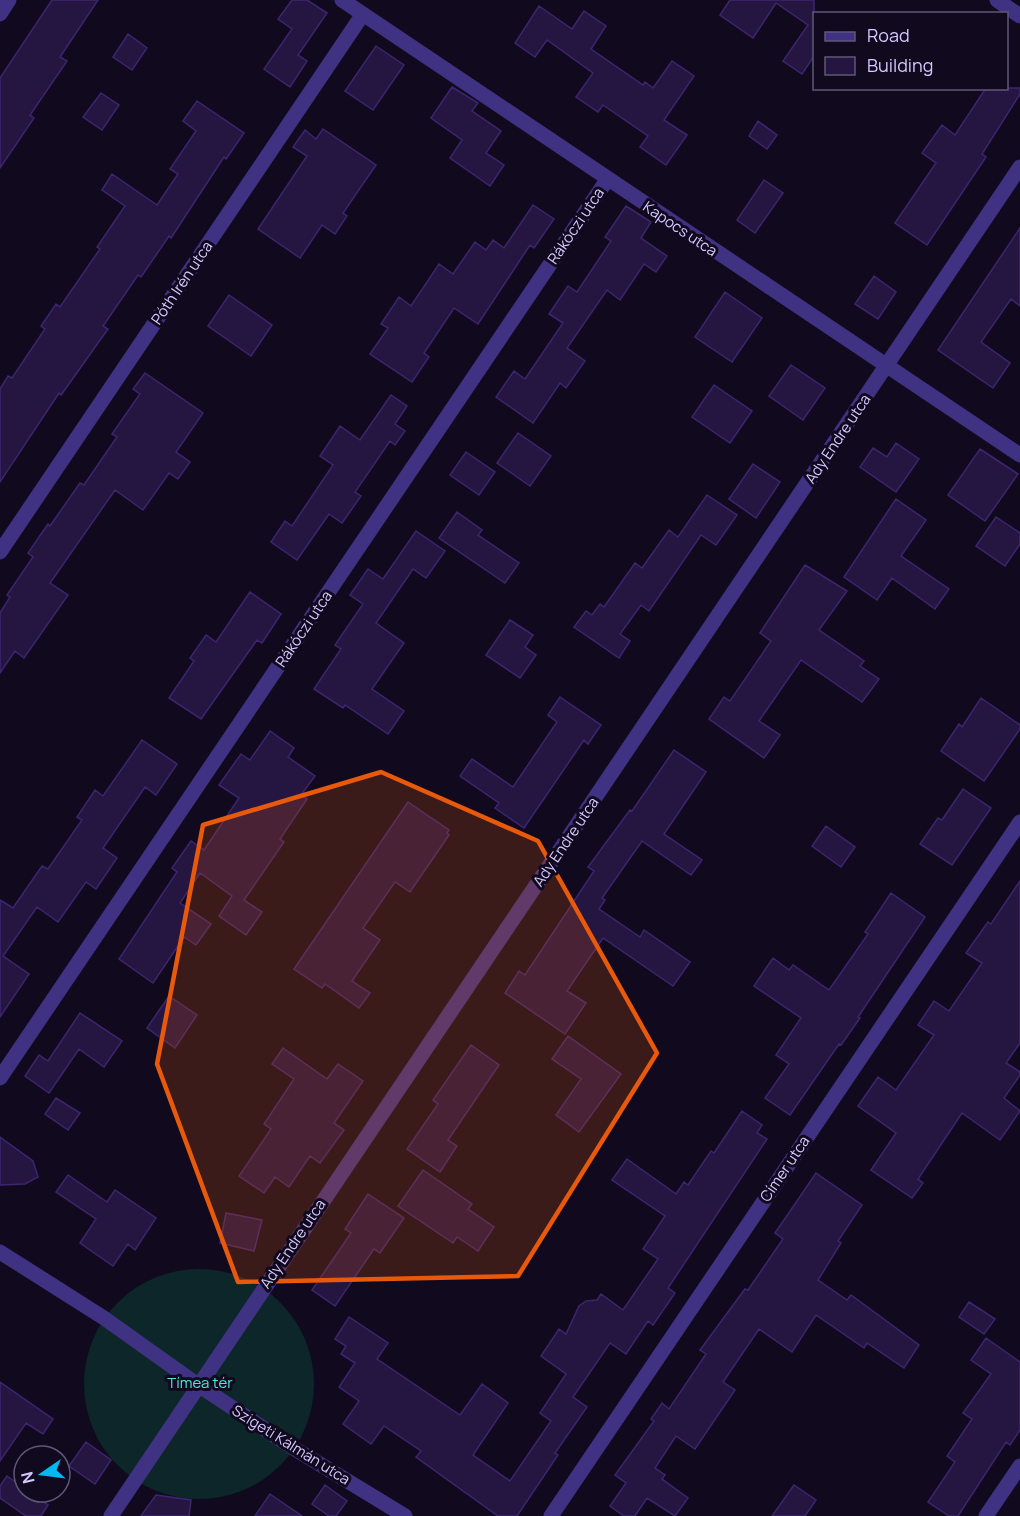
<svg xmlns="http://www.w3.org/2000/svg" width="1020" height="1516" font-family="Manrope,sans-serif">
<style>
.green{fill:#0d2629}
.building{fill:#241541;stroke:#3e256f;stroke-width:1.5}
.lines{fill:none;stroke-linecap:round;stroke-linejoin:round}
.minor{stroke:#403282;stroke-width:15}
.marked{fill:#e8590c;fill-opacity:0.2;stroke:#e8590c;stroke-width:4.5;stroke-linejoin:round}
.labels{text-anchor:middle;stroke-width:6;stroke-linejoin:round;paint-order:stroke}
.street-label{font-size:15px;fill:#d6c8ff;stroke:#110a1f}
.park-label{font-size:15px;fill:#4ce7d6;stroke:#110a1f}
</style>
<rect width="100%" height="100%" fill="#110a1f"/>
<path class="green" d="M84 1384a115 115 0 1 1 230 0a115 115 0 1 1-230 0Z"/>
<path class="building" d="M52 0H98L60 57 67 61 30 115 34 118 0 168V78Z
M292 0H307L327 13 298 55 307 61 290 87 264 69 292 29 278 19Z
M730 0H814V56L802 74 783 61 808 25 776 3 753 38 720 15Z
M539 6 572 29 584 11 606 26 591 49 643 85 645 82 653 88 672 61 694 76 664 120 687 135 666 165 640 147 648 136 603 105 598 112 576 97 593 73 547 40 535 57 515 43Z
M128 34 147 48 132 70 113 57Z
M376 46 404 65 373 110 345 91Z
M452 87 478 103 472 111 501 131 486 153 504 165 490 186 450 158 462 140 431 118Z
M986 88H1020V94L982 154 986 157 927 245 895 223 936 163 922 153 942 125 955 135Z
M101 93 119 105 102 130 83 117Z
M197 101 244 133 226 159 224 157 171 238 169 236 141 277 138 275 103 326 108 329 61 395 59 393 0 482V389L8 376 12 378 45 329 41 326 56 304 60 307 100 249 97 247 125 206 102 190 112 174 157 205 178 174 170 169 196 131 183 121Z
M758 121 777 135 767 149 749 136Z
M323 129 376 165 343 213 347 216 335 234 322 225 300 258 258 229 307 156 293 147 305 130 316 139Z
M764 180 783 193 755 233 737 220Z
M533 205 554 219 534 248 530 245 478 324 454 308 424 353 429 357 412 382 370 354 388 328 381 324 399 297 411 306 439 264 453 274 475 242 486 250 493 240 504 248Z
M626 206 651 222 641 238 667 256 656 272 644 264 620 300 607 290 567 348 585 361 566 388 560 383 533 423 496 397 514 371 525 379 563 323 549 314 568 286 577 292 611 241 605 237Z
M1020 228V306L1011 299 981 342 1010 363 993 388 938 350Z
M874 276 896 292 878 319 855 304Z
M725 292 762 318 732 362 695 337Z
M229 295 272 325 251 356 208 326Z
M791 365 825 388 803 420 769 396Z
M145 373 203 413 176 452 190 462 178 479 169 473 143 510 115 490 50 583 68 595 24 658 15 651 0 673V613L10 597 7 595 33 557 28 553 48 524 50 526 80 483 84 485 117 437 112 434 140 394 133 389Z
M714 385 752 411 730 443 692 417Z
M391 395 407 406 395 424 405 431 395 445 390 441 355 492 361 496 342 523 329 514 297 560 271 542 285 521 292 526 333 465 320 456 340 426 360 440Z
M518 433 551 456 530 486 497 463Z
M896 443 919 459 896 492 860 467 873 448 887 457Z
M980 449 1018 474 985 521 948 495Z
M466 452 495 472 479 495 450 475Z
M753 464 780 482 756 518 729 499Z
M707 495 737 515 716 545 701 535 649 611 641 605 620 634 630 641 619 658 574 627 586 611 592 615 600 604 604 607 635 563 642 568 669 530 678 537Z
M896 499 926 520 901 556 949 589 935 609 892 578 877 600 844 577Z
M457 512 482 530 478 535 519 563 505 583 439 538Z
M996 517 1020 533V544L1005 566 976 546Z
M416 531 445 551 426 578 413 569 376 623 404 643 372 689 404 711 388 734 345 705 343 708 314 689 341 649 335 645 363 604 350 595 368 569 383 579Z
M805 565 847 591 819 630 864 661 860 666 879 679 862 702 801 660 759 721 780 735 764 758 709 719 724 697 730 701 771 641 760 633Z
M250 592 281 614 262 643 257 640 201 719 169 698 194 661 190 658 206 635 216 642Z
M510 620 533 635 525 647 536 655 520 678 486 655Z
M560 697 601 725 588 744 584 740 524 828 495 808 499 803 460 776 472 759 513 787 557 722 548 715Z
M981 698 1020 725V729L984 781 941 751 959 724 962 727Z
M270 731 294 748 288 757 315 776 301 795 307 799 280 839 284 842 244 900 262 912 246 935 219 916 232 896 200 873 180 903 211 924 196 945 184 937 153 983 119 959 177 872 172 868 191 841 204 850 239 798 219 785 241 754 250 760Z
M142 740 177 764 156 795 145 787 103 848 117 858 96 889 86 882 58 922 37 907 3 956 29 974 0 1017V900L13 908 42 866 48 869 82 820 77 817 95 790 103 796Z
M674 750 706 772 664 834 702 860 691 875 642 841 602 898 605 900 599 909 640 937 644 930 690 962 673 986 603 938 567 991 586 1003 565 1034 505 993 519 971 525 975 594 871 588 867 630 810 632 811Z
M963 789 991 808 952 865 920 844 938 818 942 820Z
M408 802 449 830 447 833 449 835 410 892 395 882 363 928 380 940 352 981 370 993 359 1008 325 984 322 988 294 969Z
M826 826 855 847 841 867 812 846Z
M1020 881V1043L1006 1063 1020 1072V1075L1004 1098 1020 1111 1000 1140 962 1113 918 1179 923 1183 912 1198 871 1170 896 1133 858 1106 878 1077 896 1090 934 1035 918 1025 934 1001 949 1011 982 963 966 953 988 922 991 924Z
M891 893 925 917 858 1017 860 1018 841 1045 839 1044 790 1115 765 1098 789 1064 776 1055 801 1018 754 986 773 958 789 970 793 965 829 990 868 934 865 932Z
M169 996 197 1015 175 1048 147 1028Z
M80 1013 122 1041 104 1067 79 1049 49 1093 25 1076 39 1055 48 1061Z
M568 1036 621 1074 579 1132 556 1115 581 1079 552 1059Z
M471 1045 499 1065 448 1140 457 1146 440 1172 407 1149 438 1104 433 1100Z
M283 1048 327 1079 338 1064 363 1081 334 1123 344 1130 320 1163 310 1156 289 1187 275 1177 264 1193 239 1176 271 1129 264 1124 294 1079 272 1064Z
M56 1098 80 1113 68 1130 45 1114Z
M742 1111 762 1125 757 1133 767 1139 668 1288 675 1293 653 1325 648 1321 626 1354 610 1343 573 1397 587 1407 555 1453 558 1455 517 1516H498L416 1457 421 1451 384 1426 371 1444 343 1424 359 1401 339 1387 355 1363 341 1354 346 1346 335 1339 349 1317 388 1343 377 1359 460 1415 482 1384 508 1403 473 1455 510 1481 551 1421 540 1413 566 1374 541 1356 559 1329 566 1334 579 1306 586 1301 597 1300 601 1294 623 1310 658 1259 643 1249 665 1216 612 1180 627 1159 676 1194 684 1182 688 1185 711 1151 714 1153Z
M0 1137 33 1161 38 1177 25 1184 0 1185Z
M423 1170 472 1204 468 1209 494 1227 478 1251 457 1237 453 1243 398 1206Z
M816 1173 862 1205 838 1241 841 1243 818 1280 847 1300 851 1295 919 1345 904 1368 867 1343 864 1348 816 1315 792 1352 759 1329 723 1382 735 1390 695 1449 676 1436 655 1468 665 1475 662 1479 688 1498 675 1516 647 1498 635 1516H624L610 1506 626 1483 615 1475 654 1421 651 1419 662 1403 669 1409 706 1354 700 1350 745 1289 748 1290 783 1239 775 1233Z
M68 1175 107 1202 115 1190 156 1218 135 1250 128 1244 113 1266 80 1243 96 1219 56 1192Z
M368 1194 404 1218 380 1253 374 1249 335 1306 312 1290 351 1233 345 1229Z
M226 1213 262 1220 254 1251 220 1243Z
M969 1302 995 1319 984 1334 959 1317Z
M986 1338 1020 1362V1430L1010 1445 1006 1442 958 1516H949L928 1502 955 1462 947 1456 972 1419 963 1413 991 1374 971 1360Z
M0 1382 53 1419 43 1434 26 1423 0 1461Z
M86 1442 111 1460 95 1484 69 1466Z
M7 1476 24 1488V1492H30L48 1505 41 1516H26L0 1498V1486Z
M325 1485 347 1501 336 1516H329L312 1504Z
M794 1485 816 1500 805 1516H772Z
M270 1494 302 1516H255Z
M156 1495 191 1500 189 1516H141Z"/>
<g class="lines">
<path class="minor" d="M342 0 1020 455
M997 0 1020 16
M0 14 9 0
M0 552 363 14
M0 1078 607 180
M0 1252 104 1318 198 1385 295 1449 405 1516
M111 1516 1020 167
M551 1516 1020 822
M986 1516 1020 1466"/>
</g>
<path class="marked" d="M381 772 538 841 657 1053 518 1276 238 1282 157 1064 203 825Z"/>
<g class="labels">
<g class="street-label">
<text transform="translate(576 226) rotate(-56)" y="5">Rákóczi utca</text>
<text transform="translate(680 229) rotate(34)" y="5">Kapocs utca</text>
<text transform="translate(182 283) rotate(-56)" y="5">Póth Irén utca</text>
<text transform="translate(838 439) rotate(-56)" y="5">Ady Endre utca</text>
<text transform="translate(304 629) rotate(-56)" y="5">Rákóczi utca</text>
<text transform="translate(566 842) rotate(-56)" y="5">Ady Endre utca</text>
<text transform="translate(785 1169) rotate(-56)" y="5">Címer utca</text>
<text transform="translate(293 1244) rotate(-56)" y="5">Ady Endre utca</text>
<text transform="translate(291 1445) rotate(32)" y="5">Szigeti Kálmán utca</text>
</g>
<g class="park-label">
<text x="200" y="1388">Tímea tér</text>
</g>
</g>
<rect x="813" y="12" width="195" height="78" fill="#110a1f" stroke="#605679" stroke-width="1.5"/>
<rect x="825" y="32" width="30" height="9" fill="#403282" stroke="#605679" stroke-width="1.5"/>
<text x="867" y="42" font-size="18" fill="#d6c8ff">Road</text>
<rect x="825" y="57" width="30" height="18" fill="#241541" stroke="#605679" stroke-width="1.5"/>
<text x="867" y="72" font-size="18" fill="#d6c8ff">Building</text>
<g transform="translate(42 1474) rotate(256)"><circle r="28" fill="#110a1f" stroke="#605679" stroke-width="1.5"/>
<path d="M0-4.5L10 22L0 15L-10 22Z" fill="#00b9f3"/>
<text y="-9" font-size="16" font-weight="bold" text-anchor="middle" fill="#d6c8ff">N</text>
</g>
</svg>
